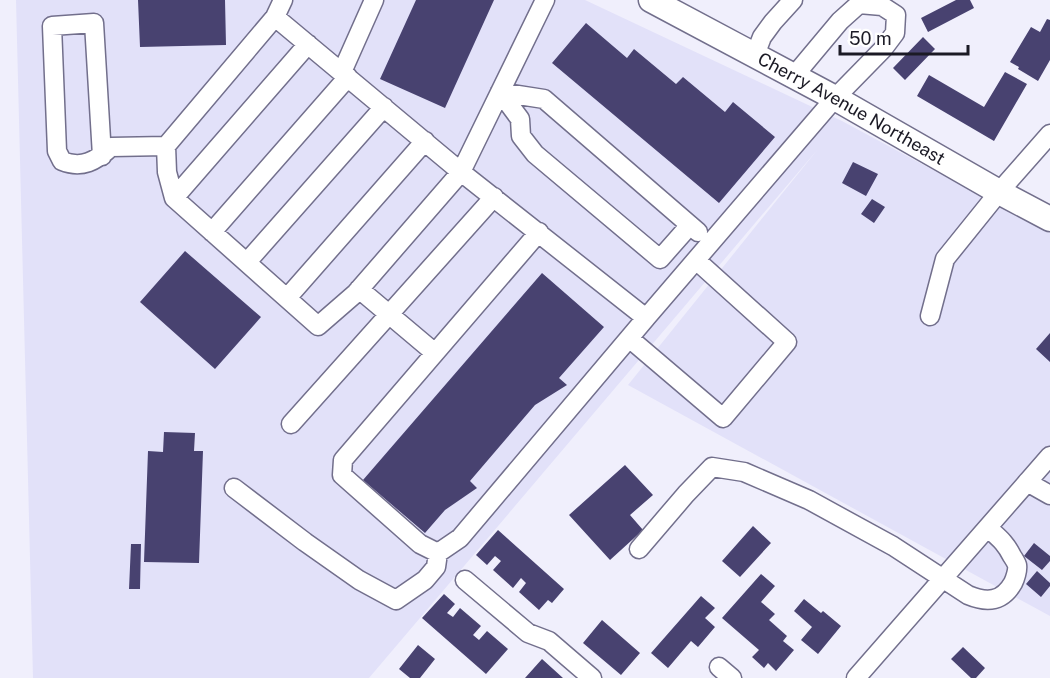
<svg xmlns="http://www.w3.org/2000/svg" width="1050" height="678" font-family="'Public Sans',sans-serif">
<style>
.built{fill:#e2e1f9}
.building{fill:#484270}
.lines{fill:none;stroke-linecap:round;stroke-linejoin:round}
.minor-casing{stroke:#726f8c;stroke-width:21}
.major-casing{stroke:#726f8c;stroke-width:27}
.minor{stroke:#fff;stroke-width:18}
.major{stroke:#fff;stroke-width:24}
.labels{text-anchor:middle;stroke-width:6;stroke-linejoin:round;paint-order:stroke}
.street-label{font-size:18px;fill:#1b1a25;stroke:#fff}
</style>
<rect width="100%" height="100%" fill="#f0effc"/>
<path class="built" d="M16 0H585L842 121 1050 233V616L628 385 818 149 369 678H33Z"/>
<path class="building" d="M138 0H225L226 45 140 47Z
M416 0H494L445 108 380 79Z
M956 0H970L974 8 928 32 921 18Z
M1047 19 1050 20V60L1038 81 1018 69 1019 67 1010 62 1031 27 1040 32Z
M586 23 627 58 634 49 676 84 683 77 725 112 733 102 775 137 719 203 552 63Z
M923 37 935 49 905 80 893 68Z
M1005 72 1027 84 994 141 917 96 929 75 984 107Z
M853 162 878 174 866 196 842 183Z
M872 199 885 207 874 223 861 214Z
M185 251 261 317 215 369 140 302Z
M542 273 604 327 559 378 567 385 535 405 470 481 477 488 445 510 425 533 363 480Z
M1050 333V362L1036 349Z
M164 432 195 433 194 451H203L199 563 144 562 148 451 163 452Z
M625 465 653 495 630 515 643 530 610 560 569 515Z
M753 526 771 543 740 577 722 561Z
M498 530 564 589 552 603 548 600 539 610 519 592 526 583 521 578 513 588 493 570 501 561 495 556 487 565 476 555Z
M1034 543 1050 556V561L1042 570 1024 556Z
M131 544H141L140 589H129Z
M1037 571 1050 583V586L1041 597 1026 584Z
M761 574 775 586 761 602 775 614 769 620 787 636 783 641 794 650 776 671 768 663 764 668 752 657 759 650 722 618Z
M444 594 455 604 447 613 453 617 460 608 481 626 473 635 479 640 487 631 508 649 486 674 422 618Z
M701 596 715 608 705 618 715 627 698 647 691 641 668 668 651 653Z
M804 599 821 613 823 611 841 626 818 654 801 640 812 627 794 611Z
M602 620 640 653 621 675 583 643Z
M418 645 435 659 420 678H410L399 669Z
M963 647 985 668 976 678H971L951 659Z
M542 659 563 678H525Z"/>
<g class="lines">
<g class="minor-casing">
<path id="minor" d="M275 17 461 172 356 293 318 326 174 198 167 172 166 146Z
M275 17 283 0
M755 55 762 37 773 22 793 0
M342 72 374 0
M500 92 520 119 521 136 535 154 660 259 690 225
M500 92 544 99 698 232
M102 156 94 23 52 26 57 151 62 161C82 169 96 161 111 147L166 146
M174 198 308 44
M212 232 348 77
M539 232 343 460 342 475 420 544 438 553 460 538 646 318 461 172 545 0
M247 262 384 107
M359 289 435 353
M287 298 425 141
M930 316 945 259 999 192 1050 134
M646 318 835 98 883 49 895 33 896 15 882 6 859 4 840 21 794 76
M629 338 723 418 787 342 696 260
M291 424 494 197
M1027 482 1050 495
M234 488 305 542 359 580 396 600 425 580 436 567 438 553
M639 549 686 494 712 467 744 472 809 500 893 546 968 595C987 603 1002 602 1013 583 1015 579 1018 570 1017 565 1016 562 1014 559 1012 556 1005 542 999 538 988 528
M465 580 528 633 549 641 592 678
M719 667 732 678
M856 678 1050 456"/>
</g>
<g class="major-casing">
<g id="major">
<path id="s1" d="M651 0 835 98 999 192 1050 219"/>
</g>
</g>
<use href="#minor" class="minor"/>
<use href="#major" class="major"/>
</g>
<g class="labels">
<g class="street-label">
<text dy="6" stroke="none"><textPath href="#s1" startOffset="228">Cherry Avenue Northeast</textPath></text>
</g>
</g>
<path d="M840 45v9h128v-9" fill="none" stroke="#1b1a25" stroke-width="3"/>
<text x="849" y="45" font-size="18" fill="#1b1a25" stroke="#ffffff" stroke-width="4.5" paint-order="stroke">50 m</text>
</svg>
